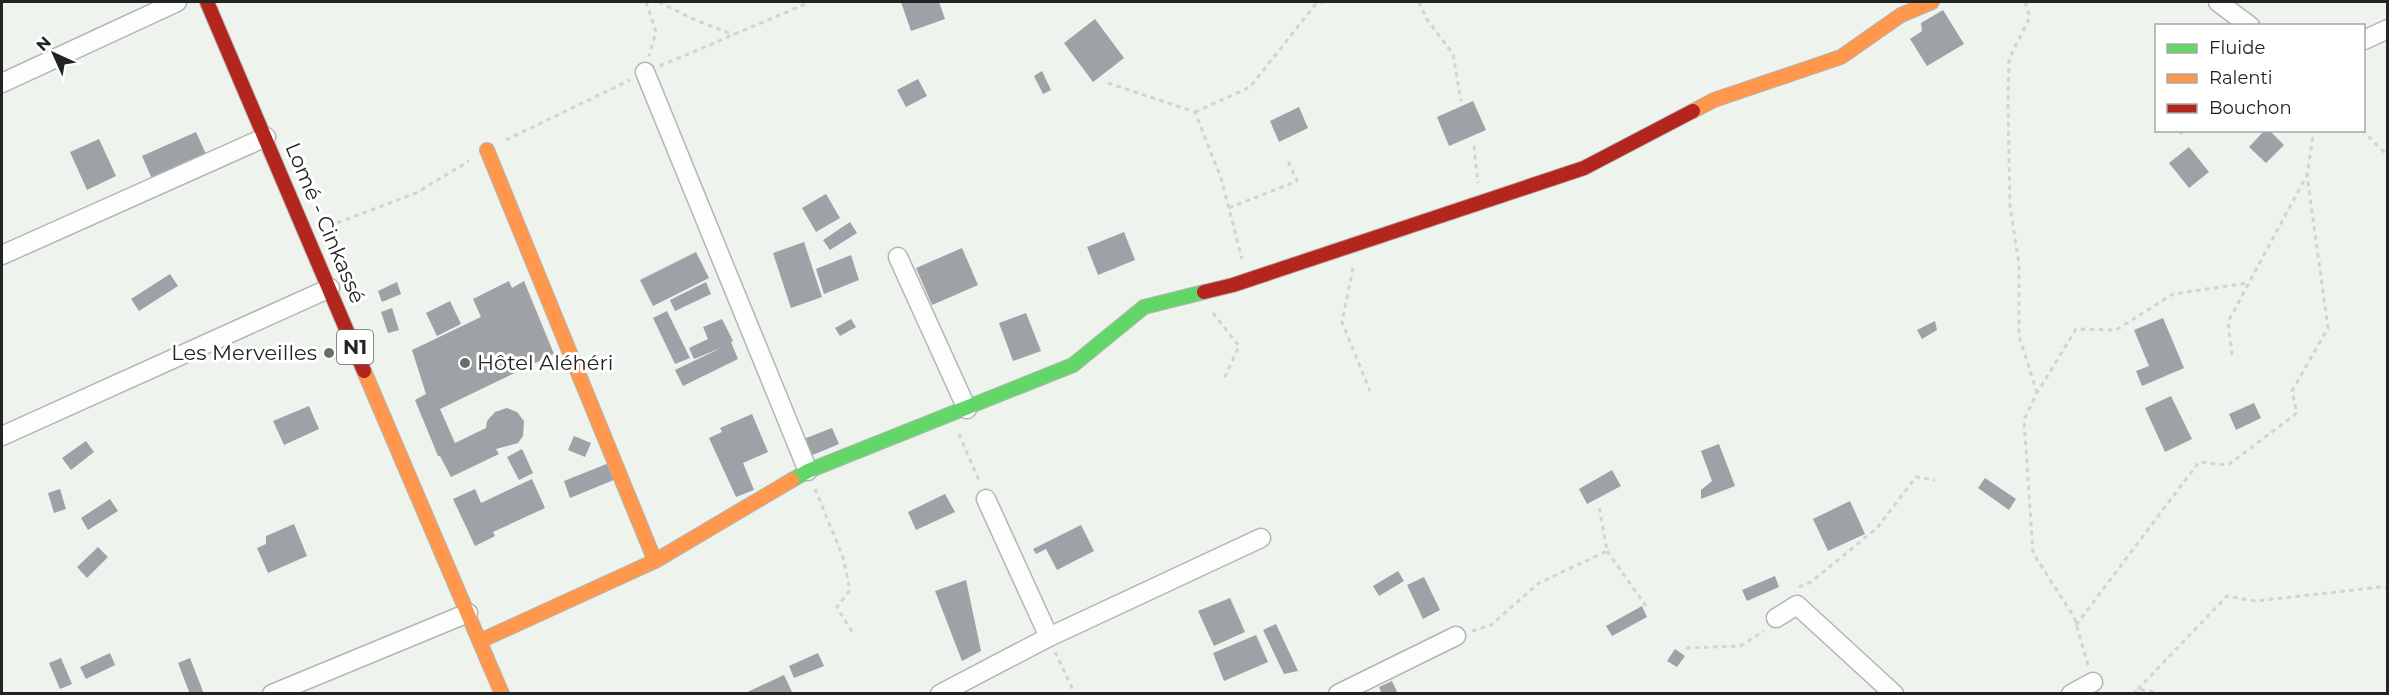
<svg xmlns="http://www.w3.org/2000/svg" width="2389" height="695" font-family="Montserrat,sans-serif">
<style>
.building{fill:#9ea1a6}
.lines{fill:none;stroke-linecap:round;stroke-linejoin:round}
.street-casing{stroke:#b2b6b3;stroke-width:21}
.fast-casing{stroke:#b2b6b3;stroke-width:16}
.slow-casing{stroke:#b2b6b3;stroke-width:16}
.jam-casing{stroke:#b2b6b3;stroke-width:16}
.path{stroke:#d1d4d2;stroke-width:3;stroke-dasharray:4.5 4.5;stroke-linecap:butt}
.street{stroke:#fcfdfc;stroke-width:18}
.fast{stroke:#63d668;stroke-width:14}
.slow{stroke:#ff974d;stroke-width:14}
.jam{stroke:#b3261e;stroke-width:14}
.poi-dot{fill:#696d69;stroke:#fff;stroke-width:2}
.labels{text-anchor:middle;stroke-width:6;stroke-linejoin:round;paint-order:stroke}
.shield{fill:#fff;stroke:#646664;stroke-width:1.5}
.shield-label{font-size:20px;font-weight:bold;fill:#212521}
.street-label{font-size:21px;fill:#212521;stroke:#fff}
.poi-label{font-size:21px;fill:#212521;stroke:#fff;text-anchor:end}
</style>
<rect width="100%" height="100%" fill="#eef3ee"/>
<path class="building" d="M901 2H939L945 19 911 31Z
M1943 10 1964 44 1927 66 1910 39 1922 31 1921 23Z
M1095 19 1124 58 1093 82 1064 43Z
M1042 71 1051 90 1043 94 1034 76Z
M918 79 927 96 906 107 897 90Z
M1473 101 1486 130 1449 146 1437 117Z
M1299 107 1308 128 1279 142 1270 121Z
M2265 130H2269L2284 145 2266 163 2249 147Z
M196 132 206 154 152 179 142 156Z
M99 139 116 176 87 190 70 152Z
M2189 147 2209 172 2189 188 2169 163Z
M826 194 840 218 816 232 802 208Z
M850 222 857 233 830 250 823 240Z
M1124 232 1135 260 1098 275 1087 247Z
M804 242 822 297 791 308 773 253Z
M962 248 978 285 932 305 916 268Z
M696 252 709 278 653 306 640 280Z
M851 255 859 280 824 294 816 269Z
M170 274 178 286 139 311 131 299Z
M509 281 512 288 524 281 554 354 440 409 455 443 486 428 487 421 495 412 507 408 517 412 524 421 523 436 518 443 496 449 499 454 451 477 440 456H438L415 400 426 394 412 350 481 317 473 299Z
M397 282 401 294 382 302 378 291Z
M706 282 711 294 675 311 670 300Z
M450 301 461 324 437 336 426 313Z
M392 308 399 330 388 333 381 312Z
M667 311 690 358 675 364 653 318Z
M1026 313 1041 351 1013 361 999 323Z
M2163 318 2184 368 2142 386 2136 371 2149 366 2134 330Z
M722 319 733 341 731 342 738 359 683 386 675 370 723 347 694 359 689 348 708 339 703 327Z
M851 319 856 327 840 336 835 328Z
M1935 321 1937 330 1922 339 1917 330Z
M2171 396 2192 439 2165 452 2145 408Z
M2254 403 2261 418 2236 430 2229 414Z
M309 406 319 429 284 445 273 421Z
M752 414 768 452 743 463 754 490 736 497 709 438 722 432 720 428Z
M832 428 839 444 808 457 801 440Z
M574 436 591 443 585 457 568 450Z
M86 441 94 452 71 470 62 458Z
M1719 444 1735 486 1701 499V490L1712 481 1701 451Z
M522 449 533 473 519 480 507 457Z
M609 463 616 479 570 498 564 481Z
M1612 470 1621 486 1587 504 1579 489Z
M1985 478 2016 499 2009 510 1978 488Z
M532 479 545 508 493 532 495 536 475 546 453 499 475 489 481 503Z
M60 489 66 509 54 513 48 493Z
M945 494 955 512 916 530 908 512Z
M110 499 118 511 88 530 81 518Z
M1850 501 1865 534 1828 551 1813 519Z
M294 524 307 556 268 573 257 548 266 544V536Z
M1081 525 1094 551 1057 570 1046 549 1036 554 1033 549Z
M98 547 108 557 87 578 77 567Z
M1398 571 1404 581 1379 596 1373 586Z
M1775 576 1779 587 1747 601 1742 590Z
M1424 577 1440 610 1423 619 1407 585Z
M966 580 981 651 962 661 935 591Z
M1230 598 1245 632 1214 646 1198 611Z
M1642 606 1647 617 1612 636 1606 626Z
M1276 624 1298 671 1284 674 1263 630Z
M1256 635 1268 662 1224 681 1213 653Z
M1675 649 1685 656 1677 667 1667 661Z
M110 653 115 665 86 679 80 667Z
M818 653 824 666 794 678 789 666Z
M61 658 72 684 60 689 49 663Z
M190 658 204 694H190L178 663Z
M784 675 793 694H743Z
M1392 681 1398 694H1382L1379 687Z"/>
<g class="lines">
<g class="street-casing">
<path id="street" d="M2218 2 2250 26
M2364 40 2388 29
M645 72 808 471
M2 83 177 2
M2 255 266 137
M898 257 967 409
M2 436 330 288
M986 499 1049 637
M1776 618 1797 605 1894 694
M272 694 468 613
M940 694 1049 637 1261 538
M1338 694 1456 636
M2071 694 2093 682"/>
</g>
<g class="fast-casing">
<path id="fast" d="M792 480 808 471 1073 365 1144 307 1204 292"/>
</g>
<g class="slow-casing">
<path id="slow" d="M1693 111 1714 100 1841 57 1901 15 1932 2
M487 150 655 561
M364 371 502 694
M480 641 655 561 792 480"/>
</g>
<g class="jam-casing">
<path id="jam" d="M207 2 364 371
M1204 292 1233 285 1584 168 1693 111"/>
</g>
<path class="path" d="M646 2 656 32 649 56
M659 2 693 19 734 35
M1419 2 1426 18 1453 54 1461 101
M2025 2 2030 17 2009 59 2008 103 2010 207 2019 264V336L2037 393
M660 66 810 2
M1108 83 1195 112 1221 178 1242 259
M1195 112 1250 87 1315 5 1323 2
M2180 130 2182 136
M2362 130 2388 156
M506 140 630 80
M1474 146 1478 183
M1229 208 1297 181 1288 161
M329 226 416 193 469 161
M1353 268 1342 322 1370 391
M1213 313 1239 346 1224 379
M2232 355 2228 322 2307 175 2314 130
M959 434 980 483
M815 489 843 557 850 590 837 607 854 635
M1607 551 1648 609
M1799 587 1811 582 1877 528 1916 477 1935 480
M2076 625 2199 462 2228 465 2297 413 2292 391 2328 328 2307 175
M1472 631 1491 625 1539 583 1607 551 1599 505
M1686 648 1740 646 1764 631
M1055 652 1075 694
M2088 665 2074 617 2033 553 2024 420 2037 393 2076 329 2116 330 2173 294 2248 283
M2138 689 2227 596 2255 601 2380 587 2388 589
M2134 694 2138 689 2163 694"/>
<use href="#street" class="street"/>
<use href="#fast" class="fast"/>
<use href="#slow" class="slow"/>
<use href="#jam" class="jam"/>
</g>
<g class="poi-dot">
<circle cx="329" cy="353" r="6"/>
<circle cx="465" cy="363" r="6"/>
</g>
<g class="labels">
<rect class="shield" x="337" y="330" width="36" height="34" rx="4.5"/>
<g class="shield-label">
<text x="355" y="354">N1</text>
</g>
<g class="street-label">
<text transform="translate(325 223) rotate(67)" y="7">Lomé - Cinkassé</text>
</g>
<g class="poi-label">
<text x="317" y="360">Les Merveilles</text>
<text x="477" y="370" text-anchor="start">Hôtel Aléhéri</text>
</g>
</g>
<rect width="2389" height="695" fill="none" stroke="#212521" stroke-width="6"/>
<rect x="2155" y="24" width="210" height="108" fill="#ffffff" stroke="#a6a8a6" stroke-width="1.5"/>
<rect x="2167" y="44" width="30" height="9" fill="#63d668" stroke="#a6a8a6" stroke-width="1.5"/>
<text x="2209" y="54" font-size="18" fill="#212521">Fluide</text>
<rect x="2167" y="74" width="30" height="9" fill="#ff974d" stroke="#a6a8a6" stroke-width="1.5"/>
<text x="2209" y="84" font-size="18" fill="#212521">Ralenti</text>
<rect x="2167" y="104" width="30" height="9" fill="#b3261e" stroke="#a6a8a6" stroke-width="1.5"/>
<text x="2209" y="114" font-size="18" fill="#212521">Bouchon</text>
<g transform="translate(54 54) rotate(315)" stroke="#ffffff" stroke-width="4.5" paint-order="stroke">
<path d="M0-4.5L10 22L0 15L-10 22Z" fill="#212521"/>
<text y="-9" font-size="16" font-weight="bold" text-anchor="middle" fill="#212521">N</text>
</g>
</svg>
